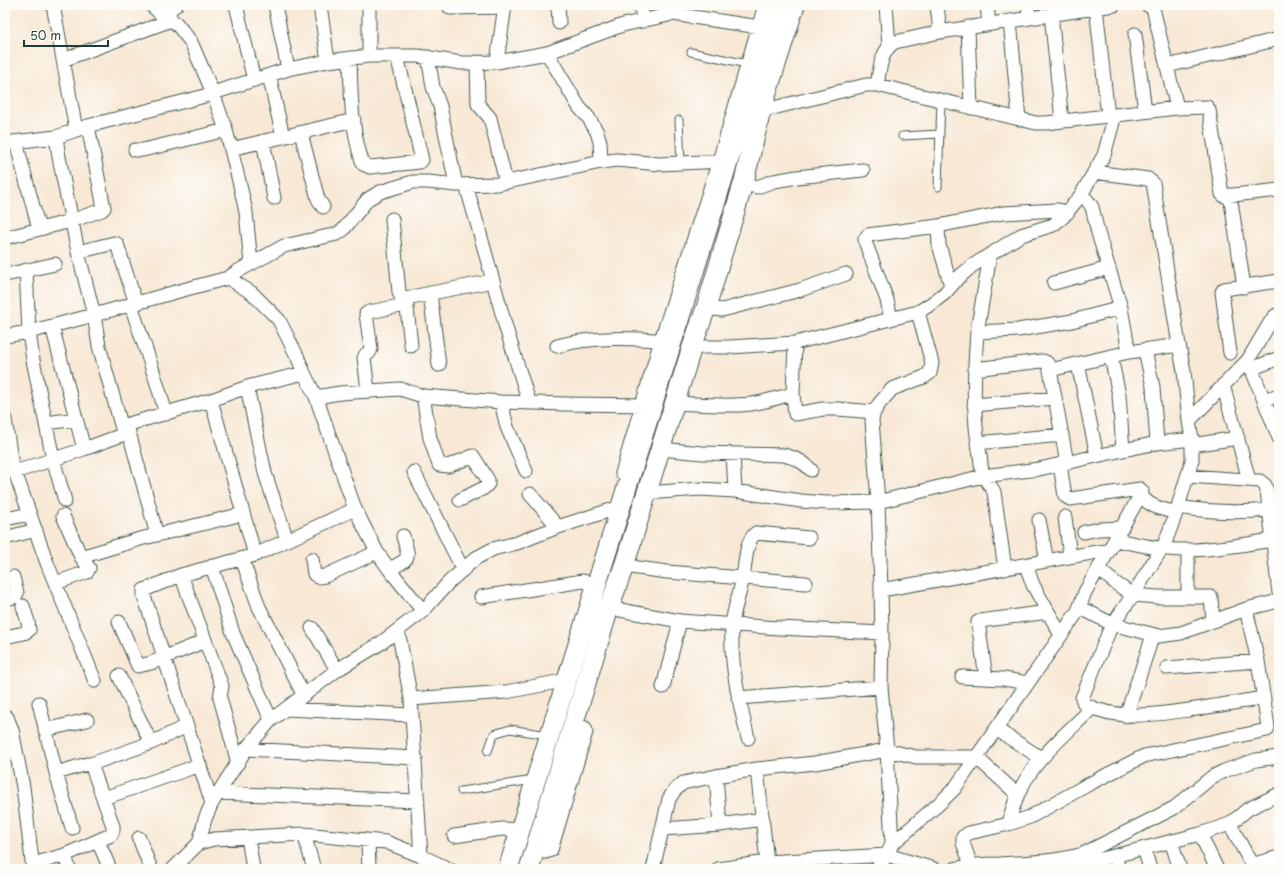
<svg xmlns="http://www.w3.org/2000/svg" width="1284" height="874" font-family="'Playpen Sans',sans-serif">
<style>
.lines{fill:none;stroke-linecap:round;stroke-linejoin:round}
.lane-casing{stroke:#40574c;stroke-width:9}
.street-casing{stroke:#40574c;stroke-width:15}
.secondary-casing{stroke:#40574c;stroke-width:21}
.lane{stroke:#fff;stroke-width:7}
.street{stroke:#fff;stroke-width:13}
.secondary{stroke:#fff;stroke-width:19}
</style>
<rect width="100%" height="100%" fill="#fdfcf7"/>
<filter id="ink" filterUnits="userSpaceOnUse"><feTurbulence type="fractalNoise" baseFrequency=".025" numOctaves="2"/><feDisplacementMap in="SourceGraphic" scale="8" xChannelSelector="R" yChannelSelector="G"/><feConvolveMatrix kernelMatrix="1 2 1 2 8 2 1 2 1" color-interpolation-filters="sRGB"/></filter>
<filter id="wash" filterUnits="userSpaceOnUse"><feTurbulence type="fractalNoise" baseFrequency=".012" numOctaves="4" result="noise"/><feDisplacementMap in="SourceGraphic" scale="16" xChannelSelector="R" yChannelSelector="G"/><feGaussianBlur stdDeviation="0.9" result="paint"/><feColorMatrix in="noise" values="0 0 0 0 0 0 0 0 0 0 0 0 0 0 0 0 0 1.4 0 .05"/><feComposite in="paint" operator="in"/></filter>
<g filter="url(#wash)">
<rect width="100%" height="100%" fill="#f8e8d5"/>
</g>
<g filter="url(#ink)">
<g class="lines">
<g class="lane-casing">
<path id="lane" d="M691 52 747 64
M679 120 681 163
M902 136 940 134
M938 187 941 101
M488 751 494 734 510 729 541 734
M461 791 527 781"/>
</g>
<g class="street-casing">
<path id="street" d="M53 5 76 130
M236 5 254 80
M275 5 288 69
M320 5 328 61
M369 5V56
M558 5 559 23
M641 5 643 21
M886 5 889 46
M937 5 940 32
M987 5 989 24
M1028 5 1029 18
M1147 5 1153 8 1177 108
M1096 7 1108 116
M450 8 504 7
M1051 14 1062 121
M165 18 170 16 169 9 176 5
M1010 21 1019 119
M968 27 971 108
M1135 34 1145 111
M547 53 579 107 588 117 597 132 600 142 601 162
M428 57 433 87 440 106 456 185
M350 58C351 94 351 130 363 164L370 167 420 162 422 160 397 56
M63 60 169 21
M477 62 478 104 490 118 506 182
M497 62 505 5
M1167 66 1279 39
M269 75 283 137
M877 85C880 70 880 51 895 42L940 32 1114 5
M761 111 866 85H877L1036 123H1046L1177 108 1207 107 1209 110 1222 194 1224 196 1279 190
M301 133 318 199 323 207
M263 141 274 198
M16 142 39 229
M5 143 56 137 88 126 201 97 288 69 328 61 369 56H418L461 63 497 62 547 53 623 25 673 14 766 28
M231 149 354 120
M135 150H143L226 130
M1094 172 1148 179 1153 183 1179 345 1184 371 1189 421
M744 181 748 185 757 187 774 181 797 177 863 170
M466 185 479 230 506 328 529 402
M1081 195 1087 200 1092 207 1098 233 1121 308 1129 352 1179 345
M1230 195 1244 287
M392 219 399 292 403 302
M938 226 939 245 951 286
M5 238 71 221 102 210 104 208 88 126
M78 252 114 243 117 244 136 304
M251 264 284 246 337 234 343 230 368 199 380 192 413 182H428L456 185 498 184 601 162 617 160 659 164 725 161
M26 270 29 332 33 360 53 459 65 501
M5 275 55 264
M228 278 252 293 279 320 298 358 304 373 316 397 355 509 377 552 389 569 423 611
M1054 283 1109 268
M430 293 439 365
M406 298 411 346
M131 305C143 342 156 377 166 414
M706 308 722 310 800 290 846 274
M1279 314 1275 316 1271 321 1248 360 1279 438
M891 319 887 300 866 244 865 239 868 235 938 226 1003 213 1058 210 1068 212
M52 326 84 449
M977 332 990 256
M5 336 29 332 94 315 179 291 228 278 238 271 251 264 246 212 240 185 226 130 213 93 191 42 176 23 165 18 151 5
M795 343 793 394 795 414 823 409H838L874 412
M557 346C593 336 632 338 668 341
M692 347H730L795 343 918 312 931 304 945 293 958 278 972 266 1021 235 1053 225 1063 217 1081 195 1104 155 1115 115
M1145 350 1153 387 1157 443
M1230 353 1222 292 1224 289 1279 281
M1111 357 1119 395 1123 450
M1078 364 1097 456
M974 369 1042 361C1048 362 1049 365 1050 370
M1251 369 1279 358
M1223 385 1249 480
M247 387 265 473 287 540
M368 390 364 358 366 354 369 353 371 349 366 314 369 312 400 306 406 298 493 281
M423 396 430 438 439 465 448 466 473 456 488 480V484L484 488 460 500
M316 397 340 393 400 389 423 396 501 402 565 404 649 405
M211 400 255 555
M1264 400 1279 395
M501 402 507 427 526 471
M676 403C701 404 726 407 751 404 765 402 779 397 793 394
M974 405 1055 398
M5 419 12 466 15 472 47 563 95 681
M46 423 76 419
M1192 439 1195 443 1198 444 1238 438
M977 443 1062 435
M660 449 703 453 784 455C795 458 803 461 811 470
M733 454 735 491
M1067 463 1050 370 1129 352
M1060 465 1065 496 1070 499 1140 489 1142 491 1141 494C1147 507 1164 509 1176 513
M15 472 84 449 122 435 123 432 99 346 94 315 78 252 59 157 56 137
M414 472 463 570
M622 473 661 340 719 161 765 5
M1188 476 1260 481 1265 485 1267 491 1279 593
M647 493 700 489 735 491 801 501 827 503 878 502 983 476 1039 469 1123 450 1157 443 1192 439 1189 421 1248 360
M530 494 558 527
M1178 507C1209 512 1238 513 1269 510
M1065 517 1070 557
M5 519 30 514
M1039 520 1047 561
M1084 532 1099 529 1122 528
M157 535 128 429 129 424 211 400 247 387 304 373
M5 538 36 530
M1115 540C1139 544 1163 551 1188 550 1216 550 1245 544 1273 540
M81 557 140 539 243 514
M242 559 259 607 303 694
M312 559 314 574 318 577 325 576 377 552
M1026 565 1033 585 1061 635
M212 566 233 633 271 720
M624 566 667 572 806 583
M389 569C412 558 409 559 403 536
M1005 569 994 492C991 486 987 482 984 477 981 471 981 462 980 455 972 414 974 373 977 332L1018 330 1072 321 1121 308
M1098 569 1118 585 1133 595 1157 597H1211L1213 621
M181 575 222 686 220 698 238 763
M56 583 87 572 89 568 81 557 63 516
M881 590 1097 552 1109 551
M481 597 583 581 597 585
M1188 597V550
M5 599 15 597 17 593 13 577
M609 608 680 621 779 628 882 633
M1078 611 1085 592 1141 494
M119 622 138 666 151 663 205 641
M312 628 337 670
M398 630 411 699 506 692 567 680
M5 637 24 633 29 630 28 622 23 606
M1167 668 1258 661
M119 676 151 743
M962 677 1004 679 1028 683
M986 678 978 622 980 621 1048 612
M663 687 680 621
M738 698 881 687
M1264 698C1241 702 1219 705 1196 709 1159 714 1119 722 1084 704L1082 698 1112 624 1159 636 1181 633 1246 609 1279 601
M411 699 421 856
M39 703 56 773 87 764H91L113 826V830L111 835 65 855
M286 709 411 715
M5 716 7 717 12 730 23 787 33 869
M1126 716 1153 635
M996 729 1041 758
M45 730 87 720
M748 738C739 701 730 664 732 626 733 609 741 592 743 576 746 563 745 541 756 533L809 538
M246 749 416 758
M91 764 151 743 187 726
M757 769 767 862
M56 773 72 828
M716 776 720 825
M218 793 418 801
M104 798 200 765
M212 803 144 596V590L181 575 255 555 355 509
M1009 824C1018 771 1056 744 1092 708
M1230 824 1254 869
M663 829 720 825 763 819
M304 834 314 869
M1200 834 1217 869
M454 836 502 829 520 830
M248 837 253 869
M139 838 151 869
M98 841 110 869
M368 841 369 869
M1171 841 1180 869
M199 843 205 819 212 803 246 749 271 720 337 670 381 643 423 611 449 582 476 558 493 549 517 543 558 527 620 507
M892 844 887 750 881 687 882 633 881 590 878 502 872 420 874 412 879 404 892 389 924 377 930 373 932 363 918 312
M1144 848 1150 869
M535 851 546 852 551 850 586 732 585 728 574 725
M1115 856 1119 869
M33 864 65 855 69 869
M971 865 963 843V837L969 833 1009 824 1030 817 1089 784 1144 756 1267 730 1268 727 1258 661 1246 609
M1251 865 1279 857
M173 869 199 843 214 839 304 834 386 842 421 856 449 869
M653 869 669 799 674 791 683 783 716 776 757 769 815 763 887 750 916 757H976L1017 794
M718 869 767 862 887 855 934 869
M877 869 887 855 892 844 941 802 955 788 1078 611 1083 609 1112 624 1115 621 1133 595 1165 543 1176 513 1192 461V439
M954 869C969 865 984 864 1000 864 1028 862 1056 862 1083 854L1174 808 1212 777 1224 771 1256 760 1279 757
M1063 869 1200 834 1230 824 1248 809 1279 794"/>
</g>
<g class="secondary-casing">
<path id="secondary" d="M508 869 777 5
M529 869 609 608 624 566 692 347 706 308 744 181 761 111 795 5"/>
</g>
<use href="#lane" class="lane"/>
<use href="#street" class="street"/>
<use href="#secondary" class="secondary"/>
</g>
</g>
<rect width="1284" height="874" fill="none" stroke="#fdfcf7" stroke-width="20"/>
<path d="M24 40v6h84v-6" fill="none" stroke="#1f3d34" stroke-width="2"/>
<text x="30" y="40" font-size="12" fill="#1f3d34" stroke="#fdfcf7" stroke-width="3" paint-order="stroke">50 m</text>
</svg>
